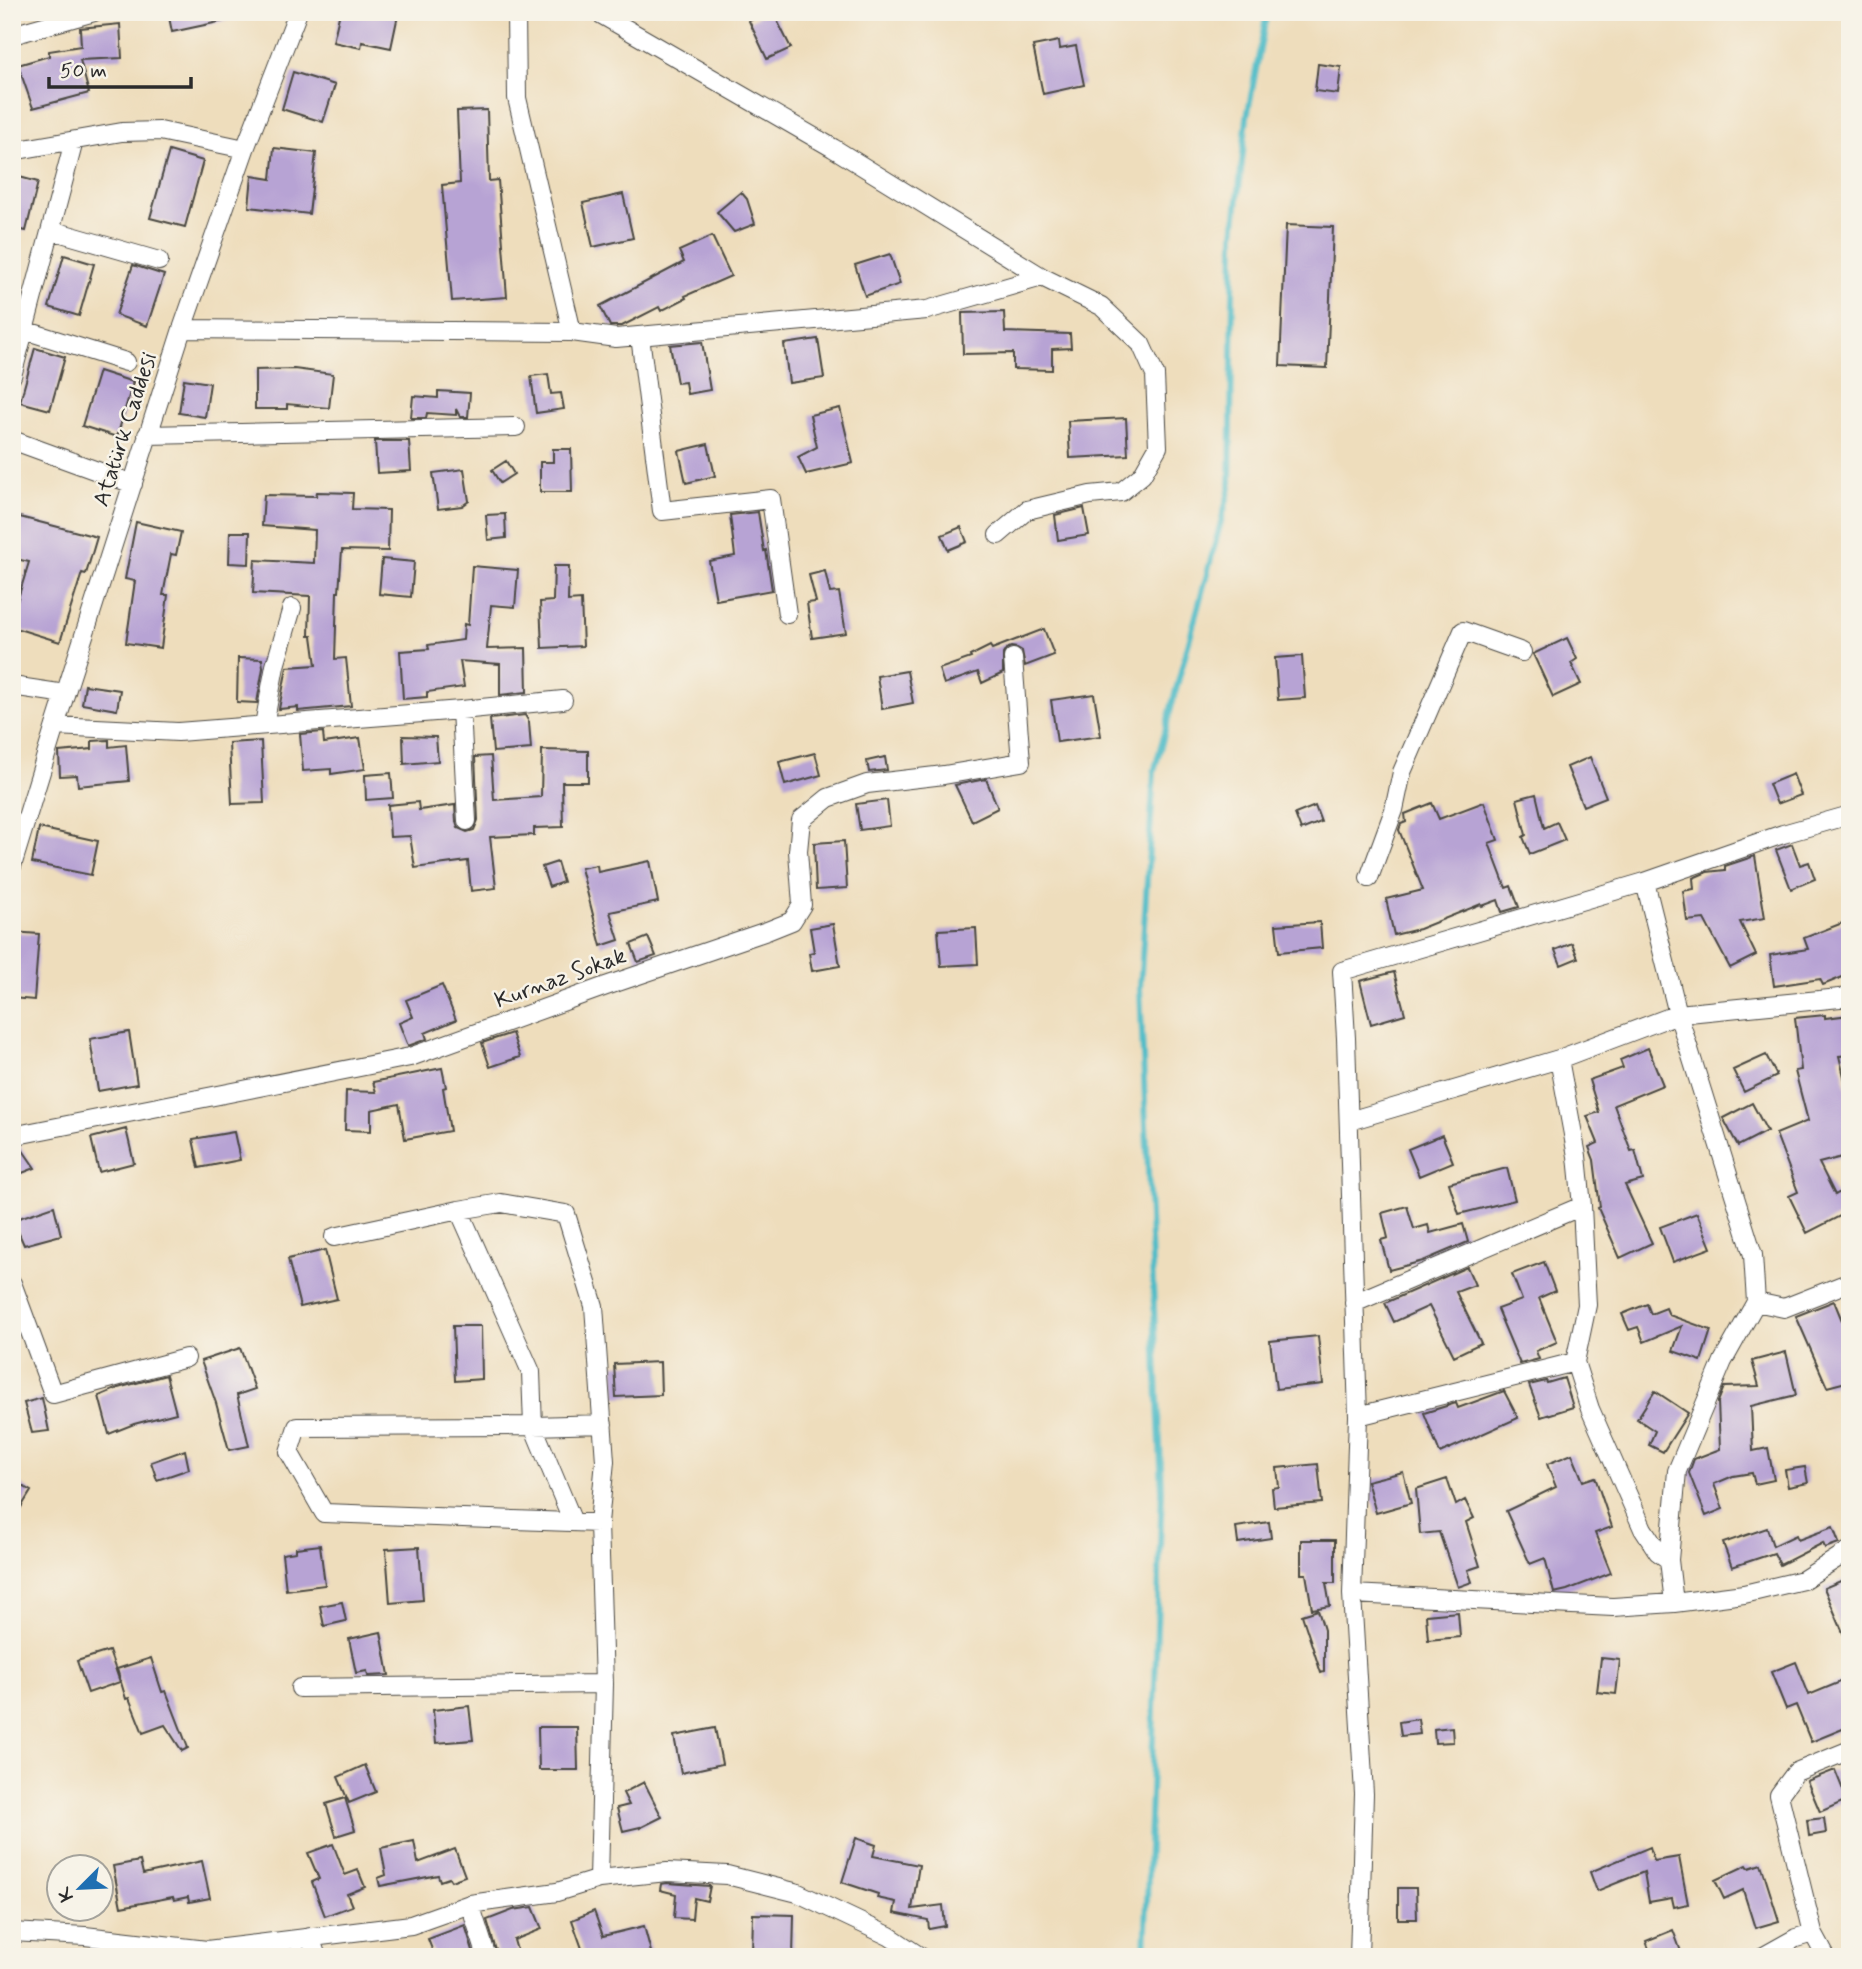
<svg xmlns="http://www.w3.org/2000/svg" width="1862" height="1969" font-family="Mynerve,sans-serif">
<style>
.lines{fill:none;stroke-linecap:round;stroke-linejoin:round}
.stream{stroke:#4fbcc7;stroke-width:6}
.building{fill:#b7a3d4}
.minor-casing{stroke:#484641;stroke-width:20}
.minor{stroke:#fff;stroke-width:18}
.labels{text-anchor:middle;stroke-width:5;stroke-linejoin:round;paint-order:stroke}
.street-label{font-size:23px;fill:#2b2b2b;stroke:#f7f3e8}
</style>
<rect width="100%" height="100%" fill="#f7f3e8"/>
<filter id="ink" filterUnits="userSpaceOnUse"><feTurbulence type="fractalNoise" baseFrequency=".0143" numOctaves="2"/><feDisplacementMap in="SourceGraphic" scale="14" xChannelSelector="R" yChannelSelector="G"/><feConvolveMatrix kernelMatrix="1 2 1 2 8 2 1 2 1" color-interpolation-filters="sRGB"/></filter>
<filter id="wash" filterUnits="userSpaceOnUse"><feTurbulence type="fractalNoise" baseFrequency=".00686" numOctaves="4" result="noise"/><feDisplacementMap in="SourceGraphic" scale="28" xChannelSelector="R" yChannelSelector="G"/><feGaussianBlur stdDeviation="1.57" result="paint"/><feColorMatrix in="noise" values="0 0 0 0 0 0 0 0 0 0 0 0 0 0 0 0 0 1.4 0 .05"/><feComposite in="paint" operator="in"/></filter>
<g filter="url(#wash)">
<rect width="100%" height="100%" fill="#eeddbc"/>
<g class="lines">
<path class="stream" d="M1145 1957 1162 1490 1140 988 1154 772 1230 488 1234 234 1247 117 1267 12"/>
</g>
<g id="blocks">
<path class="building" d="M168 12H232L233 19 172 32Z
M340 12H384L398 15 391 48 362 42 361 48 333 42Z
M767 12H773L791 48 767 59 749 21Z
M120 24 122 58 80 60 89 93 33 108 18 65 49 56V51L81 46 80 28Z
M1059 41 1060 49 1076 46 1084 85 1043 94 1033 46Z
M1318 64 1341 67 1338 94 1315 91Z
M293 72 335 85 323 122 282 109Z
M487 110 489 181 498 180 507 297 452 301 442 185 460 183 457 111Z
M274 148 316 153 309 214 249 207 252 176 271 179Z
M169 151 203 161 185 227 150 218Z
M12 175 38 182 26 231 12 228Z
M741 192 747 199 755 224 734 232 717 212Z
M623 194 633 238 593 247 583 203Z
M1286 225 1333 227 1327 368 1280 366Z
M712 236 731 276 685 296 686 298 661 311 659 307 622 326H610L600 306 684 262 679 251Z
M890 254 900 284 865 296 855 265Z
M64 255 94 264 79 316 49 307Z
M133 265 164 275 147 326 116 315Z
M1004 312 1005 332 1070 334 1071 348 1052 349V370L1013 369V353L963 354 962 313Z
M818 339 824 378 789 383 784 344Z
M702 342 710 390 687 394 685 382 677 383 670 345Z
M35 348 65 357 50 410 20 402Z
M294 369 333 374 329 408 287 404V409H255V370Z
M99 371 133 382 117 437 82 426Z
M548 374 551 394 561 393 564 409 536 413 531 376Z
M184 379 210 383 205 417 179 413Z
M438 391 470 393 468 417H460L456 409V415L427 413 426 418H411L413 396 438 398Z
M840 408 853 463 806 474 798 457 817 447 810 415Z
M1126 418 1128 455 1070 458 1068 421Z
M375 441H409L411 471 377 473Z
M708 444 715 476 686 483 679 451Z
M553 449H571L572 492H540V462H553Z
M506 461 514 474 500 483 492 470Z
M464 469 469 501 462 506 438 509 433 473Z
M317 492 353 493 352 509 389 510 388 551 342 550 339 592H337L335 659 346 658 351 706 298 711V707L279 709 287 667 316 665 312 636H309L310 596 253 593 255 560 314 563 315 530 262 526 264 495 316 496Z
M1084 508 1089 535 1058 540 1055 515Z
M758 512 764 551 766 550 772 590 716 600 709 561 735 556 730 515Z
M505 514 506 538 488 540 486 515Z
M12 515 97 537 86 574 82 573 60 642 12 627V618L29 562 12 558Z
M136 522 181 532 176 555 171 554 163 595H168L161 648 126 643 135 581 125 579Z
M961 527 967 542 948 550 942 535Z
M230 532H250L249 564 229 563Z
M382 559 414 562 411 597 379 594Z
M472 566 518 570 515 607 491 605 487 649 526 648 527 692 500 695V664L460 661 464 687 427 692V697L403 699 400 651 429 649 428 645 463 640 464 624 468 625Z
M554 566H569L568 601 581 600 583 646 542 648 540 602 553 601Z
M825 571 830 593 839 592 846 633 812 638 807 603 816 602 809 575Z
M1044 629 1054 655 1025 666 1022 651 1017 648 1011 647 1006 649 1003 654V673L982 683 978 672 944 684 939 669 971 658 970 656 990 646 992 649Z
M1567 638 1577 659 1571 663 1581 684 1553 697 1533 654Z
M1302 656 1305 698 1278 700 1275 658Z
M238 658 262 659 263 668 257 703 237 702Z
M907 671 913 703 882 709 877 676Z
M85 685 120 690 117 710 82 704Z
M1094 694 1101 736 1057 742 1051 700Z
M525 715 529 722 531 749 493 752 490 719Z
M323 732 324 743 360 738 365 769 331 774V769L303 771 300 734Z
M403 736 436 737 438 761 404 764Z
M109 740V747L126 745 129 781 78 786 77 775 60 776 59 752 92 749V741Z
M261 741 264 803 232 804 229 743Z
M542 750 588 751V782H562L563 827 534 828V835L490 837 496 888 471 891 468 861 415 868 410 836 390 837 388 805 418 802 419 810 455 805 456 822 458 828 467 832 474 830 478 820 475 757 491 756 494 800 541 797Z
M815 753 821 775 785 785 779 762Z
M885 757 887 770 869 772 867 761Z
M1590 757 1606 797 1583 806 1567 767Z
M391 773 393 798 366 800 365 775Z
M1793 774 1801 795 1777 804 1769 784Z
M986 779 998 808 972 821 955 785Z
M1536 794 1544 828 1557 822 1565 840 1530 854 1523 837 1526 835 1517 799Z
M887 800 890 826 860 830 856 804Z
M1484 802 1498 840 1489 843 1506 888 1511 886 1519 907 1502 912 1498 900 1482 906 1481 904 1419 929 1394 935 1386 899 1423 890 1399 830 1401 824 1406 822 1405 814 1432 803 1439 819Z
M1315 806 1321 822 1301 830 1295 814Z
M39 828 98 841 91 875 32 863Z
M844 841 847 888 816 890 814 843Z
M1792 844 1800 865 1809 862 1815 879 1791 889 1776 850Z
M1755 856 1765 918 1740 922 1756 955 1730 968 1704 919 1687 921 1683 891 1694 889 1693 878 1707 872 1725 870V866Z
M650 861 658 902 610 912 619 940 601 946 581 868 597 865 598 872Z
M557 862 563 882 549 887 542 867Z
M1850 920V974L1823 985 1820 979 1774 986 1770 955 1808 949 1804 938Z
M1320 922 1322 948 1279 952 1276 925Z
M833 924 840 966 812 971 809 953 814 952 810 928Z
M976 928 978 964 941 966 938 930Z
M12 932 39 934 34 1000 12 998Z
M648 937 656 956 638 962 631 944Z
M1572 943 1578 958 1561 965 1555 950Z
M1394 972 1405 1014 1371 1024 1360 981Z
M442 985 456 1020 425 1033 427 1039 408 1046 399 1023 413 1017 406 1000Z
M1825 1015V1018L1850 1015V1055L1839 1056 1850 1101V1155L1819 1163 1835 1195 1842 1191 1850 1207V1211L1807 1233 1789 1196 1798 1192 1776 1134 1808 1121 1795 1071 1801 1070 1795 1018Z
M129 1032 137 1084 98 1091 90 1039Z
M512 1033 520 1057 490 1067 482 1043Z
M1648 1048 1663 1085 1614 1105 1631 1151 1635 1150 1643 1180 1625 1185 1652 1243 1620 1258 1598 1208 1600 1207 1594 1160 1589 1147 1598 1143 1587 1116 1599 1112 1589 1080 1623 1068 1620 1060Z
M1766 1055 1777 1076 1744 1092 1733 1070Z
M442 1068 446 1087 443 1088 450 1131 405 1139 399 1104 371 1110V1131L345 1130 346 1091 376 1092 373 1082Z
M1752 1103 1767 1131 1738 1146 1723 1118Z
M126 1129 134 1163 99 1172 91 1138Z
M234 1132 240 1160 199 1168 193 1139Z
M1442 1135 1453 1162 1419 1176 1408 1149Z
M20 1146 35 1168 12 1177V1147Z
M1507 1168 1515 1200 1459 1214 1449 1183Z
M54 1206 61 1235 24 1245 13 1220Z
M1407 1206 1414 1229 1428 1225 1430 1233 1463 1224 1468 1242 1423 1261 1389 1270 1381 1240 1388 1238 1382 1213Z
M1697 1213 1711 1248 1673 1262 1660 1227Z
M325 1250 337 1299 300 1307 288 1259Z
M1544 1262 1555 1291 1539 1298 1557 1342 1536 1351 1539 1359 1520 1364 1497 1309 1522 1300 1512 1274Z
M1467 1267 1475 1285 1456 1292 1481 1343 1454 1356 1429 1306 1394 1322 1385 1303Z
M1834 1301 1850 1340V1381L1827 1387 1796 1316Z
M1647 1304 1651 1314 1666 1308 1669 1315 1711 1330 1701 1361 1673 1351 1682 1326 1644 1342 1638 1327 1629 1330 1622 1314Z
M453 1326H481L482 1379 455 1381Z
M1318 1336 1323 1384 1276 1389 1270 1341Z
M240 1348 255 1389 237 1395 249 1446 229 1450 216 1403 201 1361Z
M1786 1352 1796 1395 1751 1406 1753 1451 1768 1448 1774 1480 1755 1484 1752 1473 1733 1476 1714 1484 1723 1509 1706 1516 1689 1473 1694 1459 1720 1449 1718 1402 1724 1387 1759 1386 1752 1361Z
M660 1362 661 1395 616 1397 614 1364Z
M166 1375 176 1413 134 1424 109 1434 99 1396 118 1388Z
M1564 1378 1573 1407 1541 1417 1529 1385 1546 1381 1547 1383Z
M1504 1391 1518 1418 1440 1453 1424 1413 1456 1403 1458 1408Z
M1655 1391 1688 1413 1663 1452 1649 1445 1655 1431 1637 1419Z
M42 1398 49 1431 32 1433 24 1403Z
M185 1450 189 1469 157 1480 151 1462Z
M1572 1454 1583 1481 1595 1477 1612 1527 1595 1533 1611 1573 1567 1590 1554 1593 1545 1558 1530 1564 1506 1511 1556 1487 1547 1464Z
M1318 1464 1322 1503 1274 1507 1272 1488 1279 1487 1277 1468Z
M1805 1467 1808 1483 1788 1487 1785 1470Z
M1403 1472 1411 1503 1376 1513 1367 1481Z
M1447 1479 1456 1505 1465 1500 1474 1518 1466 1522 1480 1566 1468 1570 1472 1582 1458 1587 1439 1532 1420 1534 1416 1489Z
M12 1480 31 1491 12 1522Z
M1269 1522 1271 1538 1238 1543 1236 1527Z
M1833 1527 1839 1543 1825 1548 1823 1543 1780 1565 1774 1553 1732 1567 1723 1543 1767 1528 1773 1546 1796 1535 1798 1540Z
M1301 1540H1335V1583H1326L1330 1606 1312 1609 1306 1574H1301Z
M320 1545 325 1585 286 1590 282 1554 296 1552V1548Z
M419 1547 423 1600 390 1603 386 1549Z
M1850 1577V1649L1824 1588Z
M342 1602 346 1621 324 1626 320 1606Z
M1318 1610 1324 1630V1672L1321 1673 1302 1615Z
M1458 1612 1460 1637 1428 1640 1426 1615Z
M381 1632 389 1675 368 1676 367 1671 356 1673 349 1639Z
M109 1651 120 1682 88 1693 77 1661Z
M151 1658 162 1692 166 1691 188 1748 182 1751 165 1725 143 1733 129 1698 126 1699 117 1669Z
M1601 1658 1620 1660 1616 1694 1597 1692Z
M1796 1662 1809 1695 1850 1678V1726L1811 1742 1796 1705 1786 1709 1771 1672Z
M469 1706 473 1740 436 1743 433 1710Z
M1418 1719 1420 1734 1401 1736 1399 1722Z
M538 1727H577L578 1770H539Z
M1452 1727 1453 1742 1435 1743 1434 1729Z
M715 1728 722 1764 681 1773 674 1736Z
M365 1765 376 1792 349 1803 338 1777Z
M1835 1770 1847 1800 1820 1812 1807 1781Z
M644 1782 662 1817 640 1828V1827L623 1831 617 1808 629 1805 623 1793Z
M345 1798 355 1830 336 1836 326 1804Z
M1824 1818 1826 1833 1809 1836 1807 1820Z
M856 1838 876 1845 873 1856 919 1865 912 1909 943 1905 945 1926 929 1929 928 1920 894 1913 896 1902 877 1898 878 1894 842 1882Z
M414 1841 418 1863 455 1849 465 1876 451 1881 449 1878 440 1881 438 1875 380 1886 378 1878 386 1875 381 1848Z
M333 1844 345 1875 358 1870 365 1887 347 1894 352 1906 325 1916 312 1882 319 1879 308 1853Z
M1650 1847 1654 1861 1679 1857 1688 1904 1674 1907 1672 1898 1649 1902 1644 1872 1597 1891 1590 1872Z
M140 1861 143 1874 202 1861 210 1898 189 1902 188 1897 174 1900 173 1897 121 1907 113 1866Z
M1761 1864 1779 1921 1755 1928 1743 1890 1724 1899 1715 1880 1747 1865 1749 1868Z
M667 1883 710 1886 707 1901 694 1898 692 1919 674 1918 676 1894 660 1890 661 1884Z
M1398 1888H1416L1417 1919H1398Z
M533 1907 542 1929 514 1940 519 1957H498L487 1920 513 1910Z
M594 1911 603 1936 644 1926 651 1952 630 1957H585L572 1920Z
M753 1914 794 1915 793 1957 752 1956Z
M465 1925 475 1957H435L428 1939Z
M1673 1930 1683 1957H1652L1646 1941Z"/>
</g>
</g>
<g filter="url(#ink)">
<use href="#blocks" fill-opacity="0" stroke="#484641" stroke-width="2"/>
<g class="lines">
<g class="minor-casing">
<path id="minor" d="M516 12 517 98 572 332
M597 12 833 148 1042 277 1101 306 1141 344 1155 375 1158 447 1142 475 1121 492 1090 495 1027 510 998 535
M12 35 94 12
M12 151 122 132 160 131 245 149
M51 230 159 261
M182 329 572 332 616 338 927 310 1042 277
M24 330 126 362
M640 336 662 511 771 499 787 614
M12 376 74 141
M147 435 516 427
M12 440 133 484
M12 686 65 694
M461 710 467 821
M264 725 275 666 292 608
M55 726 178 732 461 710 563 700
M12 866 55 726 182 329 245 149 298 12
M1369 878 1394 810 1402 772 1463 631 1522 652
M1645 882 1678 1014 1753 1255 1756 1302 1723 1361 1677 1471 1669 1560 1674 1603
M1559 1059 1577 1156 1582 1206 1587 1305 1575 1362 1590 1409 1643 1529 1658 1552 1669 1560
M1349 1121 1559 1059 1678 1014 1850 997
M12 1136 410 1057 606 986 767 931 792 921 802 905 798 851 801 820 828 798 867 784 944 775 1021 762 1013 658
M334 1237 459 1210
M12 1283 53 1394 186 1358
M1756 1302 1784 1308 1850 1282
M1354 1303 1582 1206
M1358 1416 1575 1362
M573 1522 533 1426 603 1424
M599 1523 324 1513 289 1452 297 1427 533 1426 531 1372 459 1210 501 1203 566 1214 594 1306 605 1461 599 1523 604 1684 599 1879
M1352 1594 1613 1607 1674 1603 1744 1594 1803 1580 1850 1550
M300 1688 604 1684
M470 1904 487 1957
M12 1932 85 1936 207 1950 411 1925 470 1904 557 1892 599 1879 667 1872 727 1875 798 1893 889 1936 921 1957
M310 1937 317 1957
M1359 1957 1364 1794 1352 1594 1358 1416 1346 1038 1342 971 1645 882 1783 834 1850 815
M1762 1957 1796 1938 1813 1933
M1826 1957 1813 1933 1779 1795 1796 1772 1850 1750"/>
</g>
<use href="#minor" class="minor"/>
</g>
</g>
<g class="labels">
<g class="street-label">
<text transform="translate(124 429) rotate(-72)" y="8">Atatürk Caddesi</text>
<text transform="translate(560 977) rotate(-20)" y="8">Kurnaz Sokak</text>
</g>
</g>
<rect width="1862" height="1969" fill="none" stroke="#f7f3e8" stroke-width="42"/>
<g transform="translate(80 1888) rotate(246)"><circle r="33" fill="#f7f3e8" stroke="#a5a39c" stroke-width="2"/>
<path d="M0-5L12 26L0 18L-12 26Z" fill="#1f6fb2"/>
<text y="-10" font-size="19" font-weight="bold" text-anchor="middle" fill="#2b2b2b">K</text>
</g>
<path d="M49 77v10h142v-10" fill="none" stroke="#2b2b2b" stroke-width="3.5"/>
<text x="60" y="77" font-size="21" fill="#2b2b2b" stroke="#f7f3e8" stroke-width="5" paint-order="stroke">50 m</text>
</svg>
